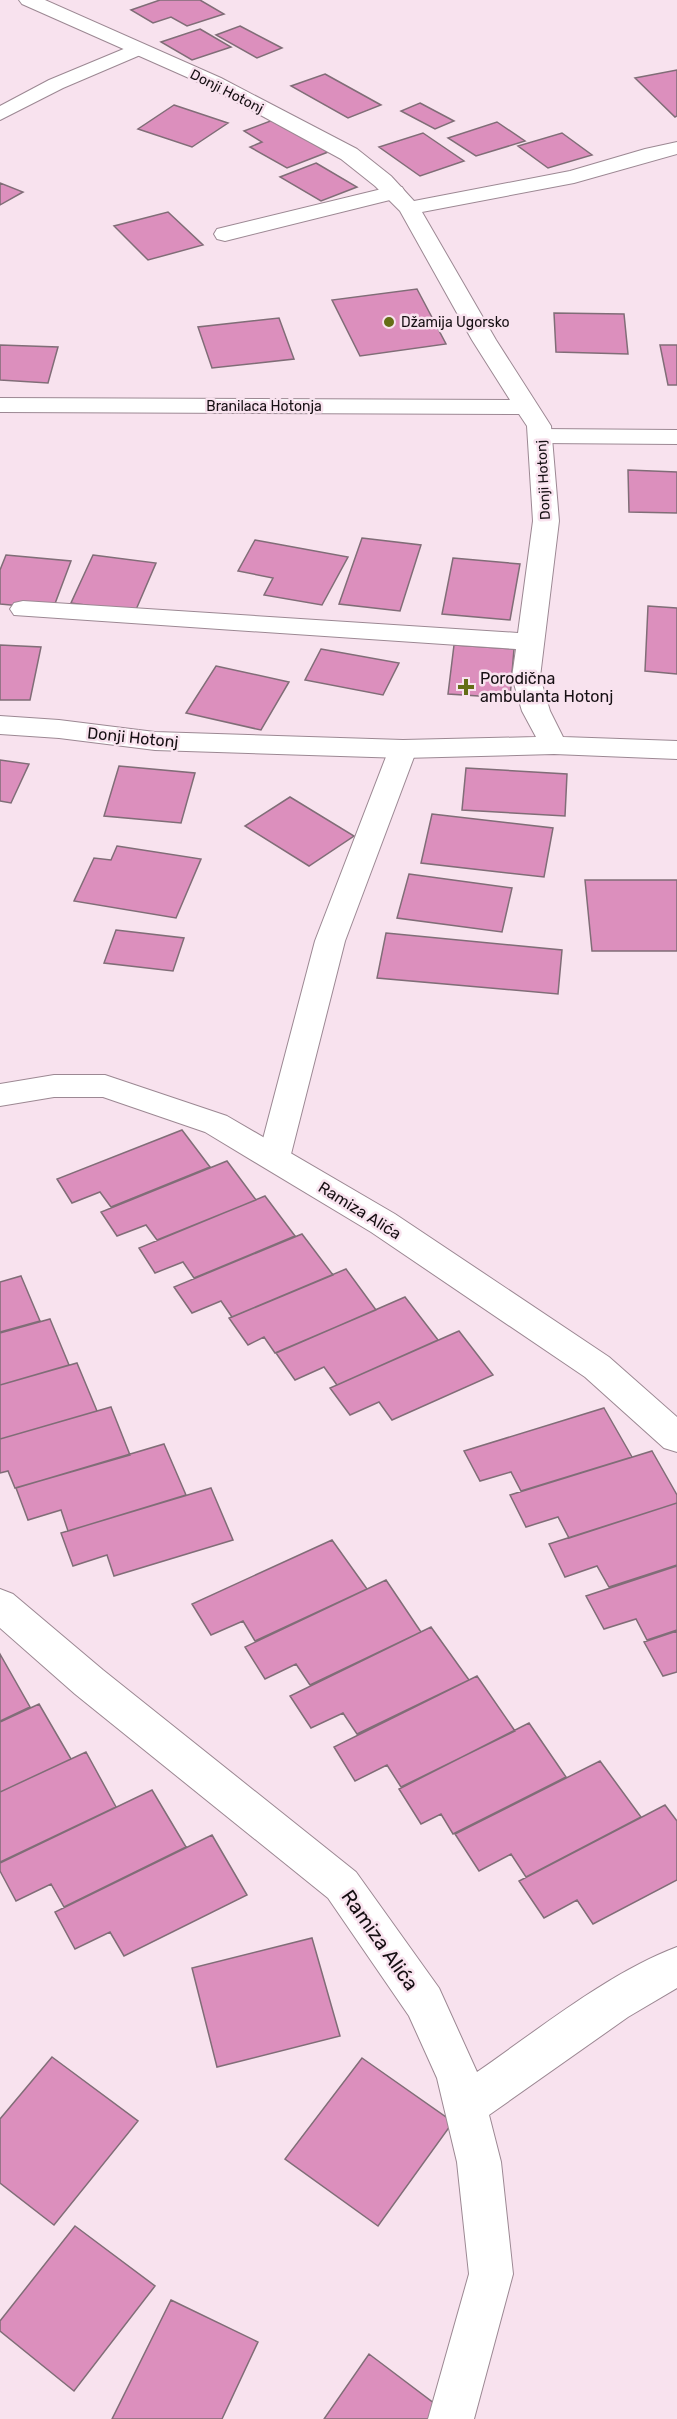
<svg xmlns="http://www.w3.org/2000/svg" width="677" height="2419" font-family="Rubik,sans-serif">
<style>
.building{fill:#dc8fbd;stroke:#806d77;stroke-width:1.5}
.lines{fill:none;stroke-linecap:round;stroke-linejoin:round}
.lane-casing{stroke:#9c8893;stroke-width:2}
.street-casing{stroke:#9c8893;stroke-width:2}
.lane{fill:#fff;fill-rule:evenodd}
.street{fill:#fff;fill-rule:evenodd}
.poi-dot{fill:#646e16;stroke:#f8e2ee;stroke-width:2}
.labels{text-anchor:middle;stroke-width:5;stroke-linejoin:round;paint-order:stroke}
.far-street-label{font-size:14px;fill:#160f13;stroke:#f8e2ee}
.far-poi-label{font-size:14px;fill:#160f13;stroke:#f8e2ee;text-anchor:start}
.poi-label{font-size:16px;fill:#160f13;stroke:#f8e2ee;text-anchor:start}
.street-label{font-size:16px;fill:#160f13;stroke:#f8e2ee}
.near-street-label{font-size:20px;fill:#160f13;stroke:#f8e2ee}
</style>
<rect width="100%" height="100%" fill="#f8e2ee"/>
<path class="building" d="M160 0H200L224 14 187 26 171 17 153 23 131 10Z
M240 26 282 48 257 58 216 35Z
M200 29 231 47 192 60 161 42Z
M677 70V116L675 117 635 78Z
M325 74 381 105 348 118 291 86Z
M420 103 454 121 435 129 401 111Z
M174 105 228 123 192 147 138 129Z
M273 120 328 152 287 168 250 147 262 142 244 131Z
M497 122 525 141 476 156 448 138Z
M423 133 464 161 420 176 379 147Z
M562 133 592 155 548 168 518 146Z
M316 163 357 187 321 201 280 177Z
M0 183 23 192 0 205Z
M168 212 203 245 148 260 114 226Z
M417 289 446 344 360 356 332 300Z
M554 313 624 314 628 354 556 352Z
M279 318 294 359 212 368 198 327Z
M0 345 58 347 48 383 0 380Z
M660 345H677V385H668Z
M628 470 677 472V513L629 512Z
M362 538 421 545 400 611 339 604Z
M255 540 348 557 322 605 264 595 273 578 238 571Z
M6 555 71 561 53 609 0 604V570Z
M93 555 156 563 135 612 71 603Z
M453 558 520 564 510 620 442 614Z
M648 606 677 608V674L645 671Z
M0 645 41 647 30 700H0Z
M454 645 514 649 510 698 448 694Z
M321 649 399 663 383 695 305 680Z
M216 666 289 682 261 730 186 713Z
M0 760 29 764 11 803 0 801Z
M119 766 195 773 181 823 104 816Z
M466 768 567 774 565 816 462 810Z
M290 797 354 836 309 866 245 826Z
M432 814 553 828 544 877 421 863Z
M117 846 201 859 176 918 74 901 94 858 111 860Z
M409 874 512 888 502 932 397 918Z
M585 880H677V951H592Z
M116 930 184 938 173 971 104 963Z
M386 933 562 950 558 994 377 978Z
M182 1130 210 1167 111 1207 100 1192 72 1203 57 1179Z
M227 1161 256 1200 157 1240 146 1225 117 1236 101 1212Z
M265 1196 295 1236 194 1278 183 1262 155 1273 139 1248Z
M302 1234 333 1275 232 1317 221 1301 192 1313 174 1287Z
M346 1269 376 1310 275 1353 264 1337 248 1345 229 1318Z
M21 1276 40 1321 0 1332V1282Z
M405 1297 438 1340 337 1385 324 1367 295 1380 276 1353Z
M50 1319 69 1365 0 1385V1333Z
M459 1331 493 1375 392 1420 379 1402 350 1415 330 1388Z
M77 1363 97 1411 0 1439V1385Z
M111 1407 130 1455 15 1488 8 1471 0 1473V1439Z
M604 1408 632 1457 521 1491 511 1472 480 1481 464 1451Z
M164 1444 186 1495 68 1531 61 1510 28 1520 16 1488Z
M652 1451 677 1495V1503L569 1538 558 1517 526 1527 510 1495Z
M211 1488 233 1540 114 1576 107 1555 73 1566 61 1533Z
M677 1503V1565L609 1587 597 1566 565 1577 549 1544Z
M332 1540 367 1589 255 1641 243 1621 211 1635 192 1604Z
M677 1566V1630L647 1640 636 1619 604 1629 586 1596Z
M386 1580 421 1632 310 1685 296 1664 265 1679 245 1647Z
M431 1627 469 1680 357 1734 343 1713 311 1728 290 1696Z
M677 1631V1672L663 1676 644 1642Z
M0 1654 30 1707 0 1721Z
M477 1676 515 1731 401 1787 387 1765 355 1781 334 1747Z
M39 1704 71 1759 0 1792V1722Z
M529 1723 566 1777 453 1834 441 1814 421 1824 399 1789Z
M86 1752 116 1807 0 1862V1792Z
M600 1761 641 1817 526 1877 511 1854 479 1871 455 1834Z
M152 1790 186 1847 64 1907 51 1884 16 1901 0 1871V1863Z
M665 1805 677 1821V1880L593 1924 577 1900 544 1918 519 1881Z
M212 1835 247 1895 124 1956 110 1932 75 1949 55 1912Z
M312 1938 340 2036 217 2067 192 1968Z
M52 2057 138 2121 54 2225 0 2183V2119Z
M362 2058 453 2122 378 2226 285 2159Z
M75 2226 155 2286 74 2391 0 2331V2321Z
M171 2300 258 2342 222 2419H112Z
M369 2354 455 2419H324Z"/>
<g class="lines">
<g class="lane-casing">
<path id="lane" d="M138 43 145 45 148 49 145 53 63 88 0 120V106L49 80Z
M394 186 402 187 405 192 402 197 225 241 217 239 214 234 217 229Z
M540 429 677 430V444L540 443 531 441 528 436 531 431Z
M403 740 413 743 417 749 345 941 290 1158 285 1166 274 1170 263 1166 258 1158 315 941 389 749 393 743Z"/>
</g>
<g class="street-casing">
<path id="street" d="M19 0H45L221 78 357 149 391 176 414 201 570 171 645 149 677 142V154L574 183 422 212 496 340 551 426 559 521 540 677 550 711 563 737 677 741V759L554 754 403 758 155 750 59 738 0 734V716L59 720 155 732 403 740 536 737 522 711 512 677 516 649 14 615 10 609 14 603 23 601 518 633 533 521 527 426 519 414 0 412V398L510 400 472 340 400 211 375 186 341 159 207 86 22 4Z
M54 1075H105L227 1116 395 1214 609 1357 677 1417V1452L664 1448 585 1377 371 1232 205 1132 103 1097H54L0 1106V1084Z
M0 1589 13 1594 103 1670 356 1872 439 1988 477 2072C538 2030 608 1973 677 1947V1988L628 2017 489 2115 501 2162 513 2274 474 2419H428L469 2274 457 2162 437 2078 409 2016 328 1898 75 1694 0 1628Z"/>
</g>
<use href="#lane" class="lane"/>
<use href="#street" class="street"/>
</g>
<g class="poi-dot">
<circle cx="389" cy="322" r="6"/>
<path d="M463 678h6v6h6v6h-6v6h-6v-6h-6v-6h6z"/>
</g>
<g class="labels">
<g class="far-street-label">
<text transform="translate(227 91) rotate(27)" y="5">Donji Hotonj</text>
<text x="264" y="411">Branilaca Hotonja</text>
<text transform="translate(543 480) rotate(-93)" y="5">Donji Hotonj</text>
</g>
<g class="far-poi-label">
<text x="401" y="327">Džamija Ugorsko</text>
</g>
<g class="poi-label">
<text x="480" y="684">Porodična<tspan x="480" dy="18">ambulanta Hotonj</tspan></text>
</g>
<g class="street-label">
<text transform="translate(133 737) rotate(6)" y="6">Donji Hotonj</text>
<text transform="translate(360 1210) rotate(32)" y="6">Ramiza Alića</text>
</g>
<g class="near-street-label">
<text transform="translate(380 1940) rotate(55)" y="7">Ramiza Alića</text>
</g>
</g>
</svg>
